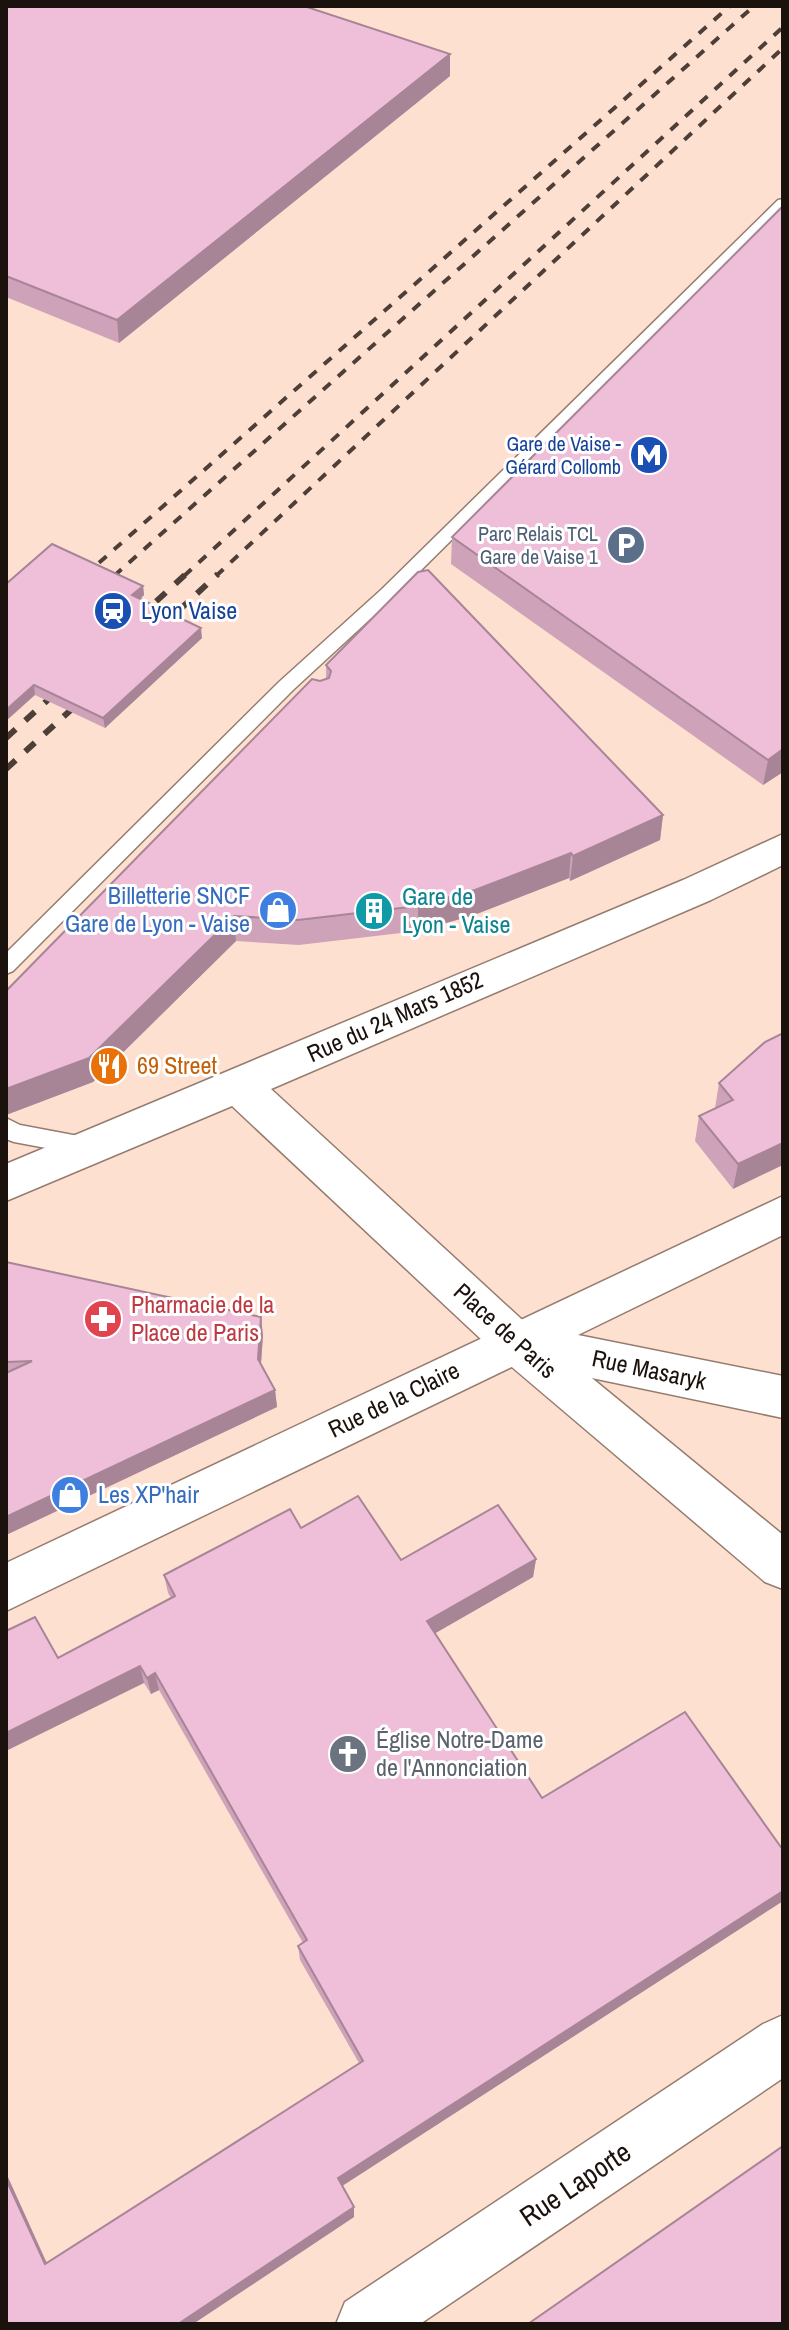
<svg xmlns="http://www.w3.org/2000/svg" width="789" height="2330" font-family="'Archivo Narrow',sans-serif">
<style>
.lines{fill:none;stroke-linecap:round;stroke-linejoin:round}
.lane-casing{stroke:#967c6e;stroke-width:3}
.street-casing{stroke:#967c6e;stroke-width:3}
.secondary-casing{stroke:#967c6e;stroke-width:3}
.lane{fill:#fff;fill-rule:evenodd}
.street{fill:#fff;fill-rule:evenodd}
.secondary{fill:#fff;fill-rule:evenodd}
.rail-far1{stroke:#4d3f38;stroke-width:4;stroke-dasharray:10 10;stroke-linecap:butt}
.rail{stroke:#4d3f38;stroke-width:6;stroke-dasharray:13 13;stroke-linecap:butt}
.wall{fill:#cea3ba}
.shaded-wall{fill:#a78597}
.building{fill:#efbed8;stroke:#a78597;stroke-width:2}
.labels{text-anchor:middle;stroke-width:6;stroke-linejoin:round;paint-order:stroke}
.far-transit-label{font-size:20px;fill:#164399;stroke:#fff;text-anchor:end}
.far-service-label{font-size:20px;fill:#4e5e75;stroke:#fff;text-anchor:end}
.transit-label{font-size:24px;fill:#164399;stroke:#fff;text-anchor:start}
.shop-label{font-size:24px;fill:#366cbe;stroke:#fff;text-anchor:end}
.culture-label{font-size:24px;fill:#0d838f;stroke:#fff;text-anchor:start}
.street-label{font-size:24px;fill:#1c120d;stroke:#fff}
.food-label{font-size:24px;fill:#c56008;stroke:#fff;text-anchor:start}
.health-label{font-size:24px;fill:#be3a42;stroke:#fff;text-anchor:start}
.worship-label{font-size:24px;fill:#5b616d;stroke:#fff;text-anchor:start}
.near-street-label{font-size:28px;fill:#1c120d;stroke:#fff}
</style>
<rect width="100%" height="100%" fill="#fee0d1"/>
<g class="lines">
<g class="lane-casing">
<path id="lane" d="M783 199V211L394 597 293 690 13 971 6 974V953L279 682 382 589 778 200Z
M6 1118 20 1125 89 1138 97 1141 100 1147 97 1153 89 1156 14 1142 6 1139Z"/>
</g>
<g class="street-casing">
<path id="street" d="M783 1196V1235L578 1335 783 1376V1418L520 1363 6 1611V1563Z
M783 2015V2078L420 2324H336L345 2302 763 2024Z"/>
</g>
<g class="secondary-casing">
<path id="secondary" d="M783 834V865L711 900 271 1089 531 1328 783 1535V1589L765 1582 499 1356 232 1106 6 1201V1164L683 880Z"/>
</g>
<use href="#lane" class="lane"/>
<use href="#street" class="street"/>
<use href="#secondary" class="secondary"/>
<path class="rail-far1" d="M84 576 730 6
M114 576 754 6
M184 576 783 27
M216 576 783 48"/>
<path class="rail" d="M81 578 86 574
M99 589 116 574
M137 619 186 574
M159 629 218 574
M6 738 63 686
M6 769 86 696"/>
</g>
<path class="wall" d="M6 6 450 54V76L119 343 6 297Z
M783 206V772L763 785 451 564 452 537Z
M6 584 143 586 144 595 140 599 202 638 105 728 35 695Z
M326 665 663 815 660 840 570 881 569 878 474 915 418 931 299 945 236 941 93 1082 6 1115V991L320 681 326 679Z
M783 1033 733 1189 695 1141 699 1116 715 1108 719 1083Z
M6 1262 263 1335 261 1364 275 1390 277 1407 6 1535Z
M301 1528 401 1560 536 1559 533 1577 435 1633 542 1798 783 1901 342 2186 354 2217 193 2324H6V2173L47 2263 359 2063 300 1960 298 1946 303 1943 159 1690 151 1694 144 1683 58 1658 171 1598 168 1593 164 1575Z"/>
<path class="shaded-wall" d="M450 54V76L119 343 117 320Z
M143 586 144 595 134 605 132 595Z
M201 628 202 638 105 728 103 718Z
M34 685 35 695 6 721V710Z
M783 749V772L763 785 768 760Z
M663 815 660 840 570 881 573 856Z
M571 853 569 878 474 915 418 931V906Z
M234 916 236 941 93 1082 6 1115V1089Z
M783 1143V1165L733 1189 738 1164Z
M261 1317 263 1335 260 1376 258 1359Z
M275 1390 277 1407 6 1535V1517Z
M536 1559 533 1577 427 1638V1621Z
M140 1666 144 1683 6 1751V1733Z
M155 1673 159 1690 151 1694 147 1678Z
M783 1891V1901L339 2188 338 2178Z
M6 2173 51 2273 45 2264 6 2179Z
M354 2207V2217L193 2324H178Z"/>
<path class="building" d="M6 6H304L450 54 117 320 6 276Z
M783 206V749L768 760 452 537Z
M52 544 143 586 132 595 201 628 103 718 34 685 6 710V584Z
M428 570 663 815 573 856 571 853 475 890 418 906 298 920 234 916 89 1058 6 1089V991L312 679 320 681 329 678 331 671 326 665 418 572Z
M783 1033V1143L738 1164 699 1116 733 1100 719 1083 765 1042Z
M6 1262 261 1317 258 1359 275 1390 6 1517V1373L32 1361 6 1362Z
M358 1496 401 1560 498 1505 536 1559 427 1621 542 1798 685 1712 783 1850V1891L338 2178 354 2207 178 2324H6V2179L45 2264 363 2061 298 1946 307 1940 155 1673 147 1678 140 1666 6 1733V1631L35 1617 58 1658 175 1596 164 1575 290 1509 301 1528Z
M783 2146V2324H528Z"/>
<defs>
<g id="metro-disc" transform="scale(2)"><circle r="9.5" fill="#1a4fb4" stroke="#fff"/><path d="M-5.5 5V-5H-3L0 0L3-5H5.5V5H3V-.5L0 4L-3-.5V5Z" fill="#fff"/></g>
<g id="parking-disc" transform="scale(2)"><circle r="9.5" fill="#5c6f8a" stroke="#fff"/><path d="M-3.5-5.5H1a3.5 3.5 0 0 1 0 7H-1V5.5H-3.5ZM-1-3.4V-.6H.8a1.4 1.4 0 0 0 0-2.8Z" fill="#fff"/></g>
<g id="station-disc" transform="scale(2)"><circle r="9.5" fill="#1a4fb4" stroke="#fff"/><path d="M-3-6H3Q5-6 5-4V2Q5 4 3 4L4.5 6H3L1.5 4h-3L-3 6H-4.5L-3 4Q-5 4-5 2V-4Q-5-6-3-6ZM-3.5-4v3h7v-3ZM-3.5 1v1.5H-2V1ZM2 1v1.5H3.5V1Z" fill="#fff"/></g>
<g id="shop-disc" transform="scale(2)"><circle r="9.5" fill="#3f7fe0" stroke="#fff"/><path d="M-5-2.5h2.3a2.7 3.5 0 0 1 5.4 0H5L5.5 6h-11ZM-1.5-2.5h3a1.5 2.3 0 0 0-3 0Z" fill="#fff"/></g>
<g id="building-disc" transform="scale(2)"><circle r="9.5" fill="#0f9aa8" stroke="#fff"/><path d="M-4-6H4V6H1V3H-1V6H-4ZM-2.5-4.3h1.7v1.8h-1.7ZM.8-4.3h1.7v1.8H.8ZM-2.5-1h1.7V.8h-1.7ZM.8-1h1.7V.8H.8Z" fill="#fff"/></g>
<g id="restaurant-disc" transform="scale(2)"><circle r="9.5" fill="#e8710a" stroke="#fff"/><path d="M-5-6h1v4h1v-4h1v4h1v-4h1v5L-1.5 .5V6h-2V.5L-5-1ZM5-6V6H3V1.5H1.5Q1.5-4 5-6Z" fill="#fff"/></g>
<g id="pharmacy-disc" transform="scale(2)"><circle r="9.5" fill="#e0444e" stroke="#fff"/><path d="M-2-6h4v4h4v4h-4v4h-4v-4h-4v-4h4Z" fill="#fff"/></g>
<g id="church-disc" transform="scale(2)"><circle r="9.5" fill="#6b7280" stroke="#fff"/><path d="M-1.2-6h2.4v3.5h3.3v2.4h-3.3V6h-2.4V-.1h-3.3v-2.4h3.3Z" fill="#fff"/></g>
</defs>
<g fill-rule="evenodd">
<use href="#metro-disc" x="649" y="455"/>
<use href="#parking-disc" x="626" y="545"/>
<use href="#station-disc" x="113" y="611"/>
<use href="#shop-disc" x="278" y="910"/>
<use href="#building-disc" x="374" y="911"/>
<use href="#restaurant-disc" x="109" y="1066"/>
<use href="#pharmacy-disc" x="103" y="1319"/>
<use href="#shop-disc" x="70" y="1495"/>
<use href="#church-disc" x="348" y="1754"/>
</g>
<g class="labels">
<g class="far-transit-label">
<text x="621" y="451">Gare de Vaise -<tspan x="621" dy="23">Gérard Collomb</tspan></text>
</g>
<g class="far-service-label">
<text x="598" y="541">Parc Relais TCL<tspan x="598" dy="23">Gare de Vaise 1</tspan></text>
</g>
<g class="transit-label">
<text x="141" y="619">Lyon Vaise</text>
</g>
<g class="shop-label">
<text x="250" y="904">Billetterie SNCF<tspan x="250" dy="28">Gare de Lyon - Vaise</tspan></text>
<text x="98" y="1503" text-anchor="start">Les XP'hair</text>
</g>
<g class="culture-label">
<text x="402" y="905">Gare de<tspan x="402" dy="28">Lyon - Vaise</tspan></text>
</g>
<g class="street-label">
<text transform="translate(395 1017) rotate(-24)" y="8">Rue du 24 Mars 1852</text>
<text transform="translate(505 1331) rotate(42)" y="8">Place de Paris</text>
<text transform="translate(649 1370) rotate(12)" y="8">Rue Masaryk</text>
<text transform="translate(394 1400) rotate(-26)" y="8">Rue de la Claire</text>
</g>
<g class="food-label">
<text x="137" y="1074">69 Street</text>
</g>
<g class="health-label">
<text x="131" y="1313">Pharmacie de la<tspan x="131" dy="28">Place de Paris</tspan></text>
</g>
<g class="worship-label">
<text x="376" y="1748">Église Notre-Dame<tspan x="376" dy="28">de l'Annonciation</tspan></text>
</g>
<g class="near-street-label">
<text transform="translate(575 2184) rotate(-34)" y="10">Rue Laporte</text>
</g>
</g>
<rect width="789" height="2330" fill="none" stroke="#1c120d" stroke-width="16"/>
</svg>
